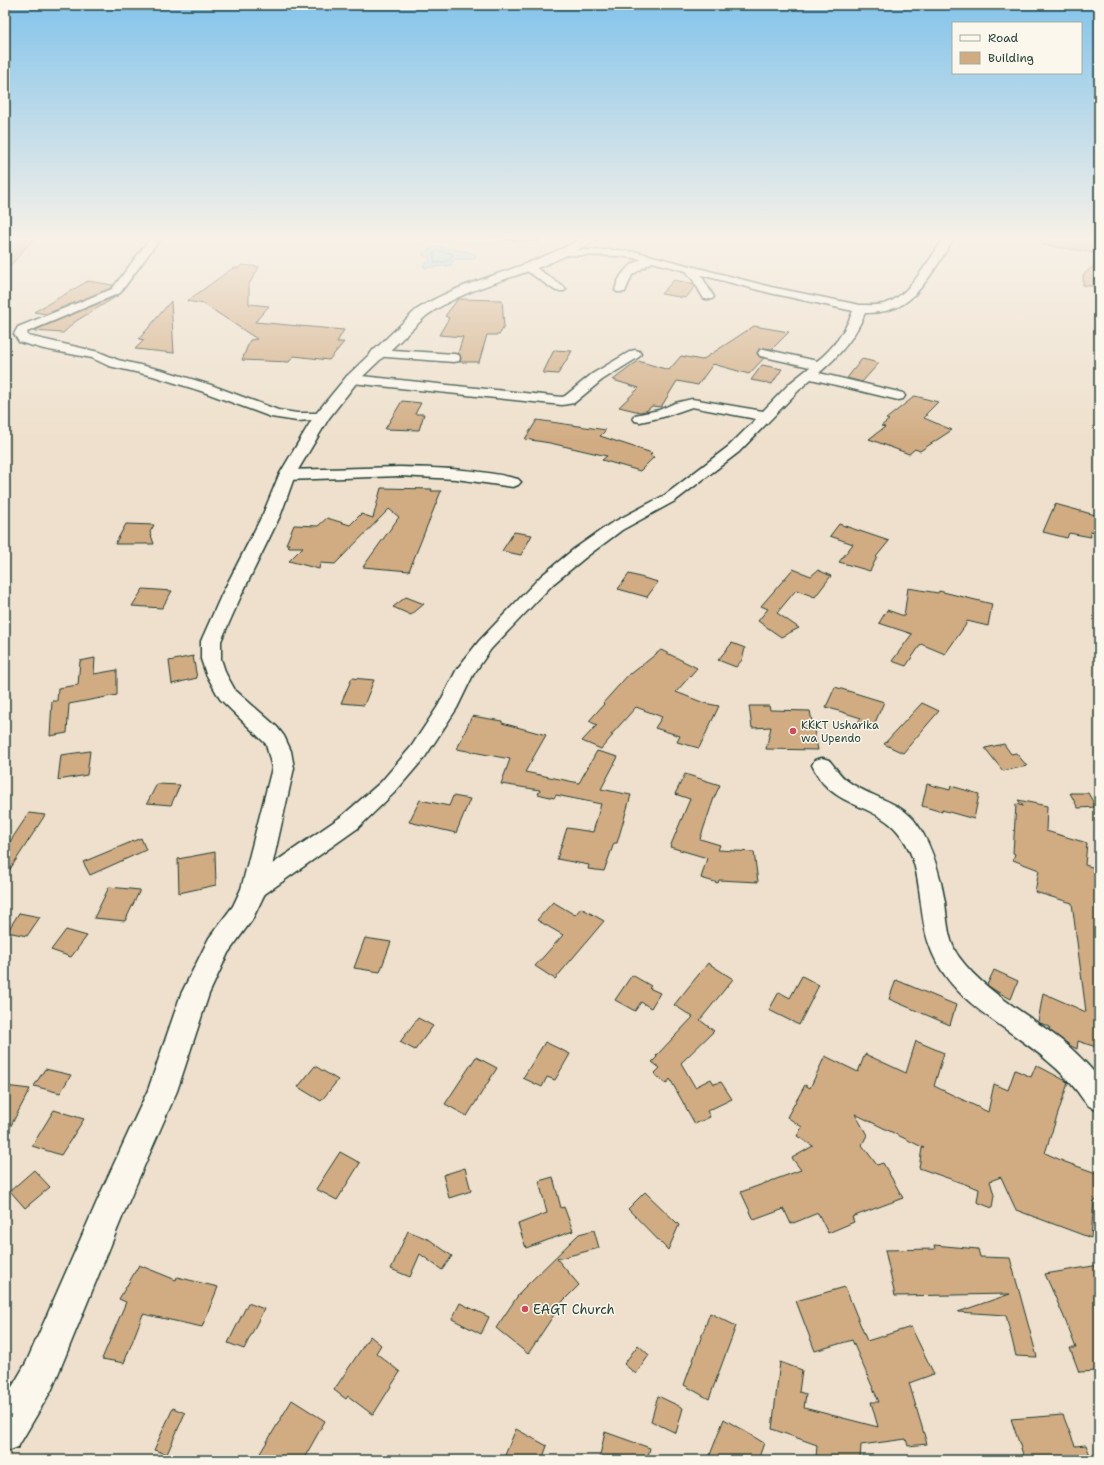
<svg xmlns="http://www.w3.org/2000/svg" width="1104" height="1465" font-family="'Shantell Sans',sans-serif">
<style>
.built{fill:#e5d0b6}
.water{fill:#8fdcef;stroke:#629ca4}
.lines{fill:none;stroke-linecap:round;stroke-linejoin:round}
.shore{stroke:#4c7d7f;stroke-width:1}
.building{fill:#d1ac83;stroke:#1f3d34}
.lane-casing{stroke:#1f3d34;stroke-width:3}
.street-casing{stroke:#1f3d34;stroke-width:3}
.secondary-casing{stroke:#1f3d34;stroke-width:3}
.lane{fill:#fbf7ec;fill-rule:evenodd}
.street{fill:#fbf7ec;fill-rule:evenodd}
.secondary{fill:#fbf7ec;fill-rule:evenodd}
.poi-dot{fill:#d1495b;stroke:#fbf7ec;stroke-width:1.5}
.labels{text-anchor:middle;stroke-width:3;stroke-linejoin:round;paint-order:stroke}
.poi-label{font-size:11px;fill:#1f3d34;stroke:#fbf7ec;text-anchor:start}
.near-poi-label{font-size:13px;fill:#1f3d34;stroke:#fbf7ec;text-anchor:start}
</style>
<rect width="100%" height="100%" fill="#eee0cc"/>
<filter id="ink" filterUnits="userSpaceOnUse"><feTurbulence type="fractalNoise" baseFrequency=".025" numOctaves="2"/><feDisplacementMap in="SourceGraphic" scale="8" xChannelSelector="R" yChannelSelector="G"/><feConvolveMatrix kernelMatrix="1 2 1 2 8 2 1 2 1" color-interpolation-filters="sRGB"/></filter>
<g filter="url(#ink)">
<path class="built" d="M389 236H547L537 251 386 238Z"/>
<path class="water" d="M437 246 473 253 476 256 474 259H456L452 261V265L425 268 423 265 430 261 429 257 423 256V253Z"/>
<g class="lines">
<path class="shore" d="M439 251 451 253 453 255 447 261 435 263 433 254Z"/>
</g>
<path class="building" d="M5 236H36L5 272Z
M1044 236H1096V253L1043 245Z
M1098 262V287L1083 285V275Z
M242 265 259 267 249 284V304L269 306 255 322 344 330 337 342H344L329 360 294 356 289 362 242 360 250 340 257 339 204 304 187 301 233 268H239Z
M674 280 694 284 695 286 686 298 661 294Z
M88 281 113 285 111 288 46 314 34 312Z
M119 295 76 321 63 333 33 331Z
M458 299 502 300 504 327 499 335H487L479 362H460L461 358 458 353 463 337 439 335 449 318 445 316Z
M171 301 174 353 135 349 144 340 139 339Z
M754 326 789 332 772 349 764 348 759 349 757 354 760 357 764 358 749 374 713 364 698 385 677 381 661 407 652 406 646 411 640 412 619 407 639 388 613 380 638 361 669 370 681 356 702 360Z
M554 350 572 351 558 374 543 373Z
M862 359 879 363 862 382 847 378Z
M762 365 782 369 772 384 751 380Z
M915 396 938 402 925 415H927L924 418 952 430 920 451 915 449 909 454 869 439 885 427 881 426 889 420 886 419Z
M402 401 421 403 415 414H424L419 430 385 429Z
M537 420 606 430 600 436 652 453 650 455 654 457 640 471 602 460 607 456 550 443 525 439Z
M381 488 432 489 431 491H441L409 571 363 567 399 517 389 509 335 564 320 563 319 569 289 561 303 547H288L289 544H286L294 525 318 526 327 518 350 525 361 514 373 518Z
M1055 504 1099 516V533L1090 531 1091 537 1069 533 1067 538 1043 532Z
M126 524 154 525 150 532 154 544H115Z
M839 524 889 541 876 557H877L870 571 839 562 853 544 830 536Z
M514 532 532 535 521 555 502 551Z
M793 569 811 576 818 570 831 576 815 597 796 590 777 613 799 628 781 637 758 621 768 609 761 606Z
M629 574 658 582 647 597 618 589Z
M908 588 938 593 939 591 992 604 988 626 967 621 965 626 945 654 921 644 906 666 892 661 912 634 879 623 887 610 904 616Z
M143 589 172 591 162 608 132 606Z
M406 597 424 604 411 615 393 607Z
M732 643 745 648 742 660 736 667 718 660Z
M661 650 697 668 676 692 704 703 719 706 699 748 677 742 680 736 655 728 662 717 636 707 611 735H613L601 749 582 741 597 725 589 721 604 704 603 703 630 673 631 674Z
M193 656 197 678 172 684 169 661Z
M95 658 94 674 117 670V695L69 704 67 733 50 736 52 701H57L58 688 78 685 80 661Z
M352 678 374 680 364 705 341 703Z
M835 687 884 702 873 727 858 722 861 718 826 707Z
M922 703 939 711 903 753 884 744Z
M749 706H769L770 710 810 711 818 750 766 749 771 727 752 728Z
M472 716 502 721V723L546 735 525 772 579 783 597 751 618 757 601 789 631 795 617 843H614L604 871 588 869 589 865 557 859 567 828 593 832 601 804 556 795 554 798 538 794 540 790 501 784 510 759 457 749Z
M1004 744 1011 754 1016 753 1027 766 1003 771 985 748Z
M90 751 87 775 58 780 61 755Z
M685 774 720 785 714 798 700 839 720 845 718 850 754 852 758 882 719 880 718 883 701 878 707 858 670 847 690 799 675 794Z
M157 784 180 785 171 805 147 803Z
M927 784 950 790 951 786 979 794 974 819 942 810V812L922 806Z
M1070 793H1088L1096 807 1078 808Z
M453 796 470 799 456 833 409 822 420 800 449 806Z
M1018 800 1047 806 1046 831 1087 843 1085 865 1099 869V1048L1078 1041 1077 1049 1071 1046 1049 1030 1050 1027 1038 1022 1043 993 1086 1012 1072 903 1035 892 1039 870 1013 860 1015 854 1013 853 1016 804 1023 806Z
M29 813 45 815 5 877V849Z
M141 838 146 850 90 875 83 862Z
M215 852 216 885 179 893 178 859Z
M109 887 140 890 125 921 94 918Z
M553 902 575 915 581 908 604 921 555 979 535 966 563 935 537 920Z
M19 913 40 917 27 936 7 932Z
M66 930 87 936 71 957 51 950Z
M365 938 391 942 380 972 354 968Z
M708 963 733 979 700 1020 714 1031 681 1063 695 1087 711 1079 714 1084 721 1082 732 1099 707 1111 710 1117 695 1124 670 1079 666 1084 654 1074 660 1068 652 1062 657 1057 656 1056 693 1017 674 1005Z
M994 970 1018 981 1011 999 996 991 987 985Z
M632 975 651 986 649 988 660 993 651 1008 641 1002 635 1011 615 1000Z
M802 976 819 985 799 1025 769 1010 779 992 790 998Z
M896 980 956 1005 950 1025 889 999Z
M418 1018 433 1026 415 1050 400 1042Z
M916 1041 944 1053 934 1086 988 1112 994 1084 1008 1090 1015 1070 1031 1077 1036 1065 1066 1081 1068 1083 1045 1153 1065 1162 1099 1174V1202L1094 1200 1091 1238 1016 1210 1001 1177 990 1181 994 1195 992 1208 977 1202 979 1189 919 1168 922 1148H924L855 1114 867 1135 862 1145 877 1165 883 1163 903 1198 852 1217 854 1222 828 1233 818 1213 791 1224 784 1209 754 1220 741 1192 801 1170 792 1158 813 1146 797 1136 802 1127 787 1117 805 1085 810 1088 825 1056 858 1072 865 1054 906 1073Z
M545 1042 570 1054 555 1080 547 1077 542 1087 523 1078Z
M476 1057 497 1068 467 1116 445 1104Z
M315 1066 338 1080 321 1101 298 1087Z
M45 1069 71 1075 60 1093 34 1086Z
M5 1086 30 1089 5 1137Z
M54 1110 84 1119 61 1155 32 1146Z
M340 1152 360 1163 337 1200 316 1189Z
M465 1168 471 1191 449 1198 443 1175Z
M34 1170 50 1187 25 1208 10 1191Z
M553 1177 561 1208 564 1207 573 1231 526 1248 518 1224 547 1213 539 1181Z
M645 1192 679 1225 668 1250 628 1209Z
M594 1230 599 1248 557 1259 579 1285 563 1301 528 1354 496 1328 521 1291 579 1234Z
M408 1231 430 1240 452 1256 442 1270 420 1254 410 1277 391 1269Z
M934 1245 978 1249 980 1257 1010 1258 1037 1357 1016 1356 1006 1315 958 1312 1010 1294 895 1296 885 1250 935 1249Z
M139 1265 176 1280 177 1277 218 1287 202 1327 143 1314 124 1363 102 1359 126 1302 119 1299Z
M1099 1265V1371L1079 1372 1070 1348H1076L1064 1317 1045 1274Z
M845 1287 867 1341 911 1327 934 1374 909 1383 927 1444 908 1446 906 1439 861 1445 860 1460H823L816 1458 817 1445 772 1429 780 1362 802 1370 799 1392 806 1394 804 1408 878 1427 871 1402H879L852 1340 815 1351 796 1301Z
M248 1303 264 1309 244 1349 228 1343Z
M460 1303 489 1317 481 1334 452 1319Z
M710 1313 736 1326 709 1399 684 1385Z
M370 1336 381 1345 376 1353 400 1372 373 1415 348 1396 346 1399 334 1390Z
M638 1345 649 1355 636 1374 624 1364Z
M658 1396 683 1408 676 1433 651 1421Z
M292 1400 325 1421 303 1460H256Z
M173 1408 185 1413 167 1454 154 1450Z
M1063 1415 1075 1446 1086 1445 1092 1460H1025L1011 1419Z
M724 1419 764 1443 758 1460H708Z
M516 1429 547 1446 542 1460H503Z
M605 1432 650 1448 647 1460H599Z"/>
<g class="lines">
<g class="lane-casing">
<path id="lane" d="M489 236 532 237 548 236 532 241 492 238Z"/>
</g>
<g class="street-casing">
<path id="street" d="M152 236H162L120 293 27 332 28 336 99 352 118 360 162 370 211 385 278 410 297 413H327L329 416 327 419 297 421 271 417 201 391 153 376 109 366 92 358 44 349 19 342 14 334 18 327 112 289Z
M945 236H955C943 256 923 292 903 304 892 311 877 313 865 313 855 338 838 357 819 373L903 393 905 396 903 399 898 400 811 379 800 389 739 452 675 501 622 530 586 557 553 584 491 649 473 675 457 708 425 757 395 792 358 828 262 896 254 898 246 896 242 889 246 882 342 816 381 782 411 747 438 706 457 669 479 641 541 576 574 549 610 524 665 495 729 446 756 419 692 407 663 417 640 422 635 421 633 418 635 415 659 410 675 403 692 399 763 411 790 383 810 367 760 356 758 353 760 350 764 349 817 361C834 348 845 331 853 311L770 293 701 275 714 297 712 299H704L693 280 686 271 652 262 632 275 625 292H617L615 290C619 274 627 267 641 259L618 256 566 255 562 254 561 252 562 250H618L637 252 771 287 860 305C869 305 879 306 887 303 910 295 932 255 945 236Z
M528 264 532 265 564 287 566 289 564 291H556L524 269 522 267Z
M377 349 454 354 459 355 460 358 459 361 454 362 373 356 371 353 373 350Z
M635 350 639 351 641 354 639 357 602 380 574 403 562 405 352 383 347 382 345 379 347 376 352 375 562 397 565 396 592 374 631 351Z
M400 467C439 468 480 469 518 479L521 482 518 485 513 487 456 479 400 476 287 480 282 478 279 475 282 472 287 470Z
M822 758 829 760C836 768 840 776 849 782 870 797 897 800 914 820 932 843 940 874 945 902 947 920 948 942 959 957 983 990 1021 1010 1053 1034 1070 1046 1085 1061 1099 1078V1111C1096 1110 1093 1109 1091 1107 1085 1104 1081 1096 1077 1091 1069 1081 1060 1071 1050 1063 1009 1026 950 1003 930 947 916 910 925 864 898 832 879 808 845 807 825 785 819 780 816 772 812 765L815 760Z"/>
</g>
<g class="secondary-casing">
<path id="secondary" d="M588 236H603L601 238C578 250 556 261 532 270 495 283 458 293 426 316L357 382 329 418 295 475 281 514 241 596 221 641V659L226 674 235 690 277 727 284 736 291 751 294 768 267 889 252 920 228 953 209 994 177 1091 128 1203 52 1389 18 1447 5 1452V1399L26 1363 106 1181 148 1090 181 994 209 938 233 906 241 889 272 768 266 744 220 699 206 674 201 659V641L221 596 263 514 279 475 314 416 347 376 416 310C445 291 477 281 509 270 536 260 563 249 588 236Z"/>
</g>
<use href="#lane" class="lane"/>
<use href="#street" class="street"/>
<use href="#secondary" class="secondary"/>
</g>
</g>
<linearGradient id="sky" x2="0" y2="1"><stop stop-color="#84c4eb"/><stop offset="0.54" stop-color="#f7f1e8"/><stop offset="1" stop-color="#f7f1e8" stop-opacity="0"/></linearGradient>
<rect width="1104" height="441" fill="url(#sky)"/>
<g class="poi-dot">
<circle cx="793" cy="731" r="4"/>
<circle cx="525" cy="1309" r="4"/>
</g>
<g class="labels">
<g class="poi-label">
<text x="801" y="729">KKKT Usharika<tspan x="801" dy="13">wa Upendo</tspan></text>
</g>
<g class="near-poi-label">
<text x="533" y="1314">EAGT Church</text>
</g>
</g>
<rect width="1104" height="1465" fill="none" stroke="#fbf7ec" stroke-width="20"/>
<rect x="10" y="10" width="1084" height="1445" fill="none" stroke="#1f3d34" stroke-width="1.5" filter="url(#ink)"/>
<rect x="952" y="22" width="130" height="52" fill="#fbf7ec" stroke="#a3ada2"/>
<rect x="960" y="35" width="20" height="6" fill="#fbf7ec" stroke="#a3ada2"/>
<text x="988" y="42" font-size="12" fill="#1f3d34">Road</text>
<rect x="960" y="52" width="20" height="12" fill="#d1ac83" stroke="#a3ada2"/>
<text x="988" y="62" font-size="12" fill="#1f3d34">Building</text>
</svg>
